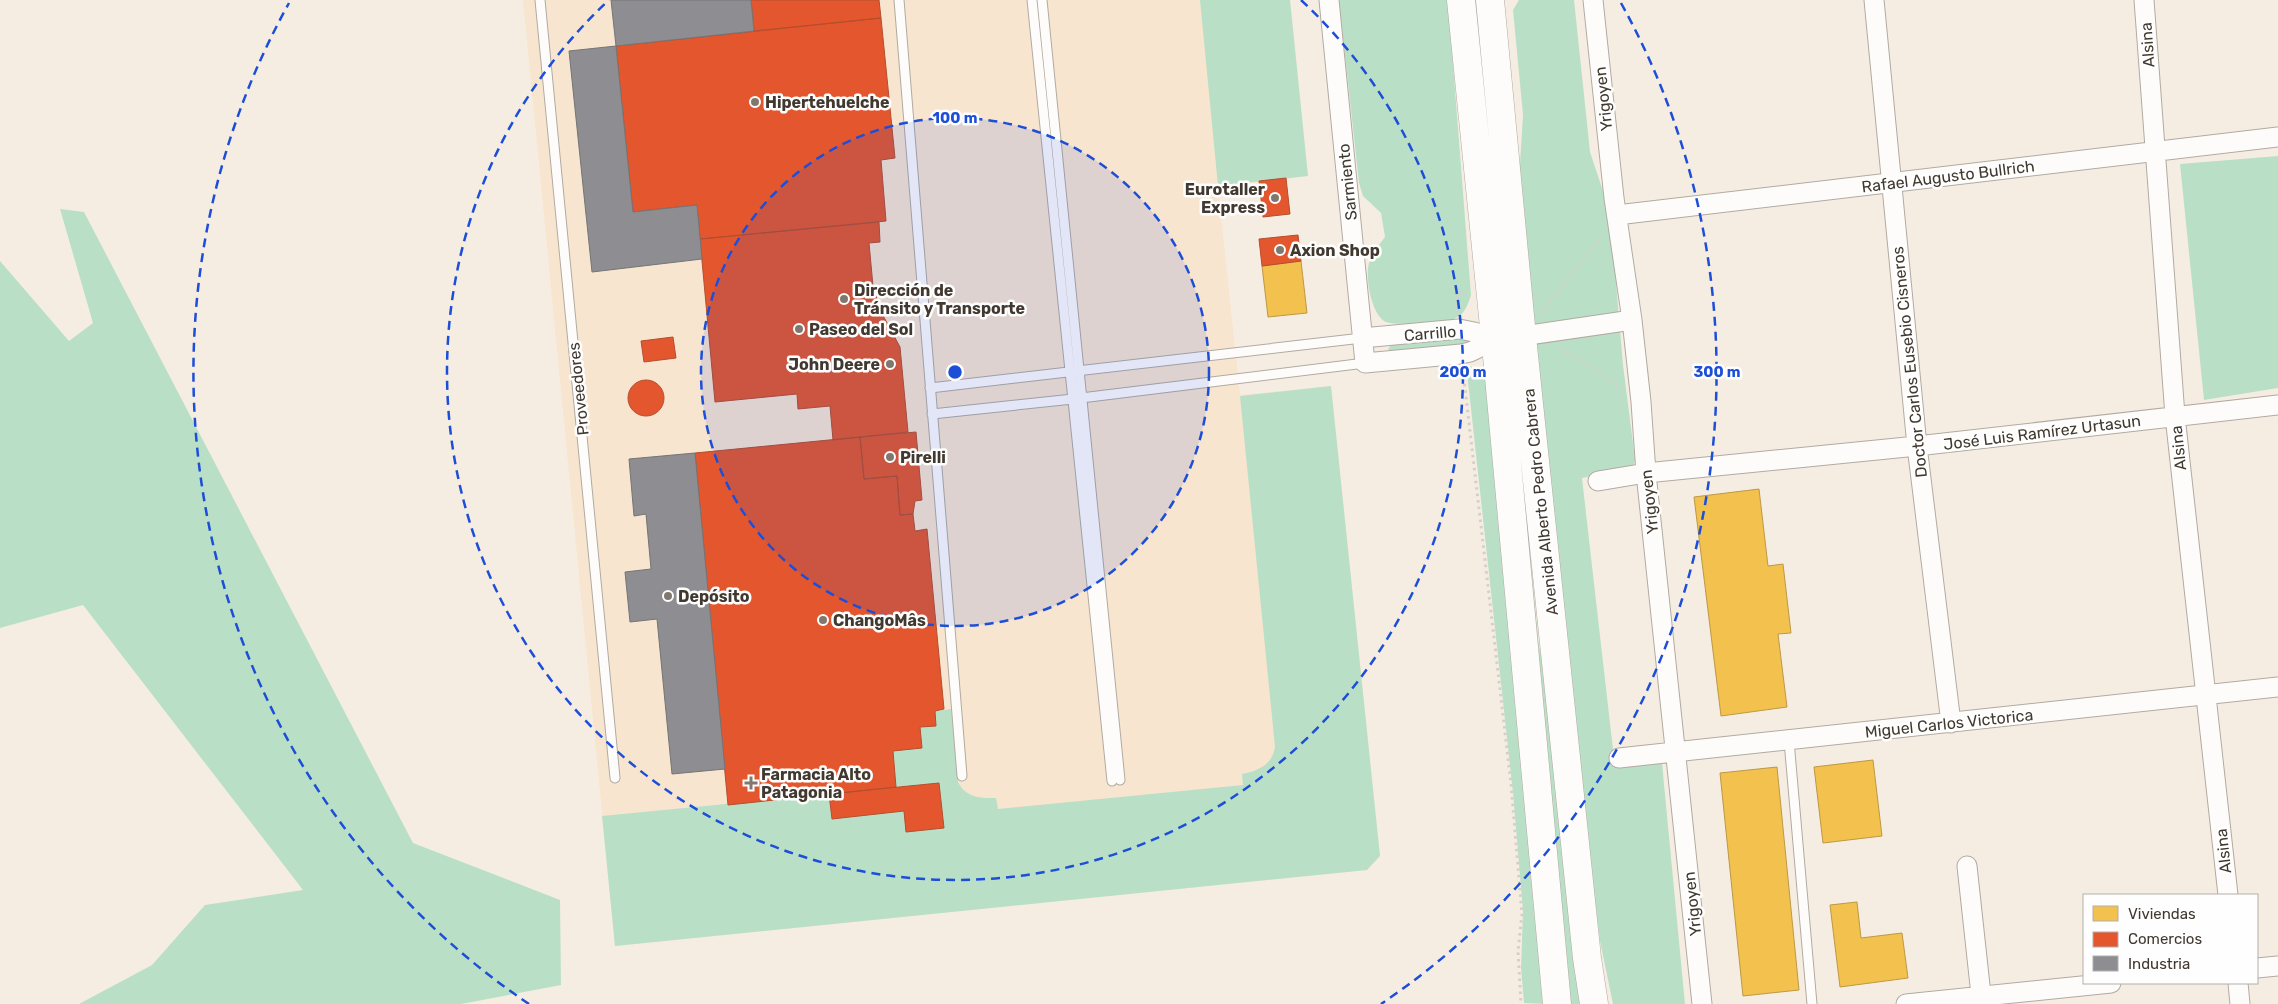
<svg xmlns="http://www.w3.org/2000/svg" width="2278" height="1004" font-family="Rubik,sans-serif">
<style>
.built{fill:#f7e5cf}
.green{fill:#b9e0c6}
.homes{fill:#f2c14e;stroke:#bd9845}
.shops{fill:#e4572e;stroke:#b34e2e}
.industry{fill:#8d8d92;stroke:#767474}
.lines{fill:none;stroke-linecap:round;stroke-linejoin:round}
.service-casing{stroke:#b1aaa1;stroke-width:11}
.minor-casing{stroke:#b1aaa1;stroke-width:21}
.primary-casing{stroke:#b1aaa1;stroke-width:29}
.path{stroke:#d3d0cc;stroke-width:3;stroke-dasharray:2.5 4;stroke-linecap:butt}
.service{stroke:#fefcfb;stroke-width:9}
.minor{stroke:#fefcfb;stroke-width:19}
.primary{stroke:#fefcfb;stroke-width:28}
.ring{fill:none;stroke:#1d4ed8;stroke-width:2.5;stroke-dasharray:9 6}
.poi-dot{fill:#80786e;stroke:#fefefe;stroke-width:2}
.labels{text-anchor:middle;stroke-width:5;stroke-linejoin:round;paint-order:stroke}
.street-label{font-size:16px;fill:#41392f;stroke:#fefefe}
.poi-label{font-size:16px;font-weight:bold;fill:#41392f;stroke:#fefefe;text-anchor:start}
.centre{fill:#1d4ed8;stroke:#fefefe;stroke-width:2.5}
.ring-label{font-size:15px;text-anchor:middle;font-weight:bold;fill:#1d4ed8;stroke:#fefefe;stroke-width:5;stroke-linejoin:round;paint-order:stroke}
</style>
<rect width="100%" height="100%" fill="#f6ede2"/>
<path class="built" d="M523 0H1290L1308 176 1218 187 1240 395 1331 386 1380 856 1367 870 615 946Z"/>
<path class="green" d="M1200 0H1290L1308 176 1218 186Z
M1339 0H1448L1471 295C1468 305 1464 316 1453 319 1443 322 1392 327 1384 321 1371 312 1365 278 1369 263 1372 253 1379 245 1385 237L1381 213 1363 196 1359 183Z
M1519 0H1574L1590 152 1603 191 1614 259 1623 365 1635 459 1634 465 1628 470 1582 478 1615 767 1662 763 1685 1004H1613L1600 941 1576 740 1519 179 1523 115 1513 10Z
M2278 156V388L2204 400 2180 164Z
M60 209 84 212 413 843 560 900 561 985 461 1004H79L152 965 205 905 303 890 83 605 0 628V261L69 341 93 323Z
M1462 337 1468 341 1463 345 1391 352 1388 349 1392 344Z
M1511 359 1539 646 1554 711 1585 1004H1570Z
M1466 363 1482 374 1488 384 1548 1004 1524 1003 1521 968 1523 911 1513 793Z
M1331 386 1380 856 1367 870 615 946 602 816 829 794 832 819 904 811 943 827 939 783 896 787 893 751 922 748 920 727 936 725 935 711 951 709 958 782C966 798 980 798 996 798L998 809 1243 785 1242 774C1258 771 1272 765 1275 747L1240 396Z"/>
<path class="homes" d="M1301 261 1307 313 1268 317 1262 266Z
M1759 489 1768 566 1783 564 1791 633 1778 634 1787 707 1721 716 1694 497Z
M1873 760 1882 836 1823 843 1814 767Z
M1777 767 1799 990 1743 996 1720 773Z
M1857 902 1861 938 1902 933 1908 978 1840 987 1830 905Z"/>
<path class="shops" d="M751 0H879L881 18 754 31Z
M881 18 895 158 881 160 886 221 700 239 697 205 633 212 616 46Z
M1286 178 1290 214 1263 217 1259 181Z
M879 222 880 242 869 243 873 286 880 310 900 347 908 432 833 440 830 406 798 409 797 394 715 402 700 239Z
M1298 235 1301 261 1262 266 1259 239Z
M673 337 676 358 644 362 641 341Z
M628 398a18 18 0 1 1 36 0a18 18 0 1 1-36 0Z
M916 432 922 500 915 501 913 514 900 515 897 476 864 479 860 437Z
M860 437 864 479 897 476 900 515 913 514 915 531 927 529 944 709 935 711 936 726 920 727 922 748 893 751 896 787 728 805 695 453Z
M939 783 944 828 906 832 904 811 832 819 829 794Z"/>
<path class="industry" d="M611 0H751L754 31 616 46Z
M616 46 633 212 697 205 702 259 592 272 569 51Z
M695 453 725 769 672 774 657 619 630 622 625 572 651 569 646 514 634 516 629 459Z"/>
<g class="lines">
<g class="service-casing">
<path id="service" d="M540 0 615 778
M899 0 962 776
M1032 0 1112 781
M1042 0 1120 780
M930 388 1362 338
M932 414 1073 399 1365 363
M1789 741 1812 1004"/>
</g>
<g class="minor-casing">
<path id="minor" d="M1329 0 1365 363 1461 354 1470 352 1495 340 1632 320
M1593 0 1614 198 1632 320 1641 402 1646 473 1702 1004
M1874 0 1917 446 1951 723
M2144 0 2175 416 2228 895
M1617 215 2278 137
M1362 338 1459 329 1474 332 1495 340
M1598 481 1646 473 1917 446 2278 405
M1619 758 2278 687
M1967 866 1982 1004
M2257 968 2278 966
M2238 983 2240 1004
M1906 1004 2111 983"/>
</g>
<g class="primary-casing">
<path id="primary" d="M1461 0 1498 366 1557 1004
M1490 0 1522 337 1587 958 1594 1004"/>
</g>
<path class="path" d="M1458 312 1457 294 1470 292
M1542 313 1602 235
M1561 348 1622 389
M1463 371 1511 784 1522 914 1518 951 1521 1004"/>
<use href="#service" class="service"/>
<use href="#minor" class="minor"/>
<use href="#primary" class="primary"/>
</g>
<circle cx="955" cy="372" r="254" fill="#1d4ed8" fill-opacity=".12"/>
<g class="ring">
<circle cx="955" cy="372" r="254"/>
<path d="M1301 0A508 508 0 1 1 609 0"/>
<path d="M529 1004A762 762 0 0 1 289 3M1621 3A762 762 0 0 1 1381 1004"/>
</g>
<g class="poi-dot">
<circle cx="755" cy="102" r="5"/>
<circle cx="1275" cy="198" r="5"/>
<circle cx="1280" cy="250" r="5"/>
<circle cx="844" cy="299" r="5"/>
<circle cx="799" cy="329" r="5"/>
<circle cx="890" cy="364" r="5"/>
<circle cx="890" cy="457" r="5"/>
<circle cx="668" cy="596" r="5"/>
<circle cx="823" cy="620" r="5"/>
<path d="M748.5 775.5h5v5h5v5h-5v5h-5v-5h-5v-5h5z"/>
</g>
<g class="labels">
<g class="street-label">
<text transform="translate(2147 45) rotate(-94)" y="6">Alsina</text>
<text transform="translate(1603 99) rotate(-96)" y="6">Yrigoyen</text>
<text transform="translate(1948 176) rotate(-7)" y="6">Rafael Augusto Bullrich</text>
<text transform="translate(1347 182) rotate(-96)" y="6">Sarmiento</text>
<text transform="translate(1430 333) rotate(-5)" y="6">Carrillo</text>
<text transform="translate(1909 362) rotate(-96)" y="6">Doctor Carlos Eusebio Cisneros</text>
<text transform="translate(578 389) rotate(-96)" y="6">Proveedores</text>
<text transform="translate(2042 432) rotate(-7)" y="6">José Luis Ramírez Urtasun</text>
<text transform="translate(2178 448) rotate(-96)" y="6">Alsina</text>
<text transform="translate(1540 502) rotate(-96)" y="6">Avenida Alberto Pedro Cabrera</text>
<text transform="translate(1649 502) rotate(-96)" y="6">Yrigoyen</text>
<text transform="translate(1949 723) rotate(-6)" y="6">Miguel Carlos Victorica</text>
<text transform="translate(2223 851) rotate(-96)" y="6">Alsina</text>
<text transform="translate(1692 904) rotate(-96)" y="6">Yrigoyen</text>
</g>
<g class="poi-label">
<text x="765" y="108">Hipertehuelche</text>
<text x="1265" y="195" text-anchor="end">Eurotaller<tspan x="1265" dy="18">Express</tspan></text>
<text x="1290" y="256">Axion Shop</text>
<text x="854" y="296">Dirección de<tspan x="854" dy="18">Tránsito y Transporte</tspan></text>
<text x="809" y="335">Paseo del Sol</text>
<text x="880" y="370" text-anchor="end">John Deere</text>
<text x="900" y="463">Pirelli</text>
<text x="678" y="602">Depósito</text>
<text x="833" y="626">ChangoMâs</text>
<text x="761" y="780">Farmacia Alto<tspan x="761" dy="18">Patagonia</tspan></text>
</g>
</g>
<circle cx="955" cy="372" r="8" class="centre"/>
<g class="ring-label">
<text x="955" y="123">100 m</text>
<text x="1463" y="377">200 m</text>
<text x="1717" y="377">300 m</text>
</g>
<rect x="2083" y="894" width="175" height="90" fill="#fefefe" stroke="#b2afab"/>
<rect x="2093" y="906" width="25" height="15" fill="#f2c14e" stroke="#b2afab"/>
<text x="2128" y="919" font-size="15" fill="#41392f">Viviendas</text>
<rect x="2093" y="932" width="25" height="15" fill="#e4572e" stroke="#b2afab"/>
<text x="2128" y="944" font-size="15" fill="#41392f">Comercios</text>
<rect x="2093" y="956" width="25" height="15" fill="#8d8d92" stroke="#b2afab"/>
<text x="2128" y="969" font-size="15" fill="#41392f">Industria</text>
</svg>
